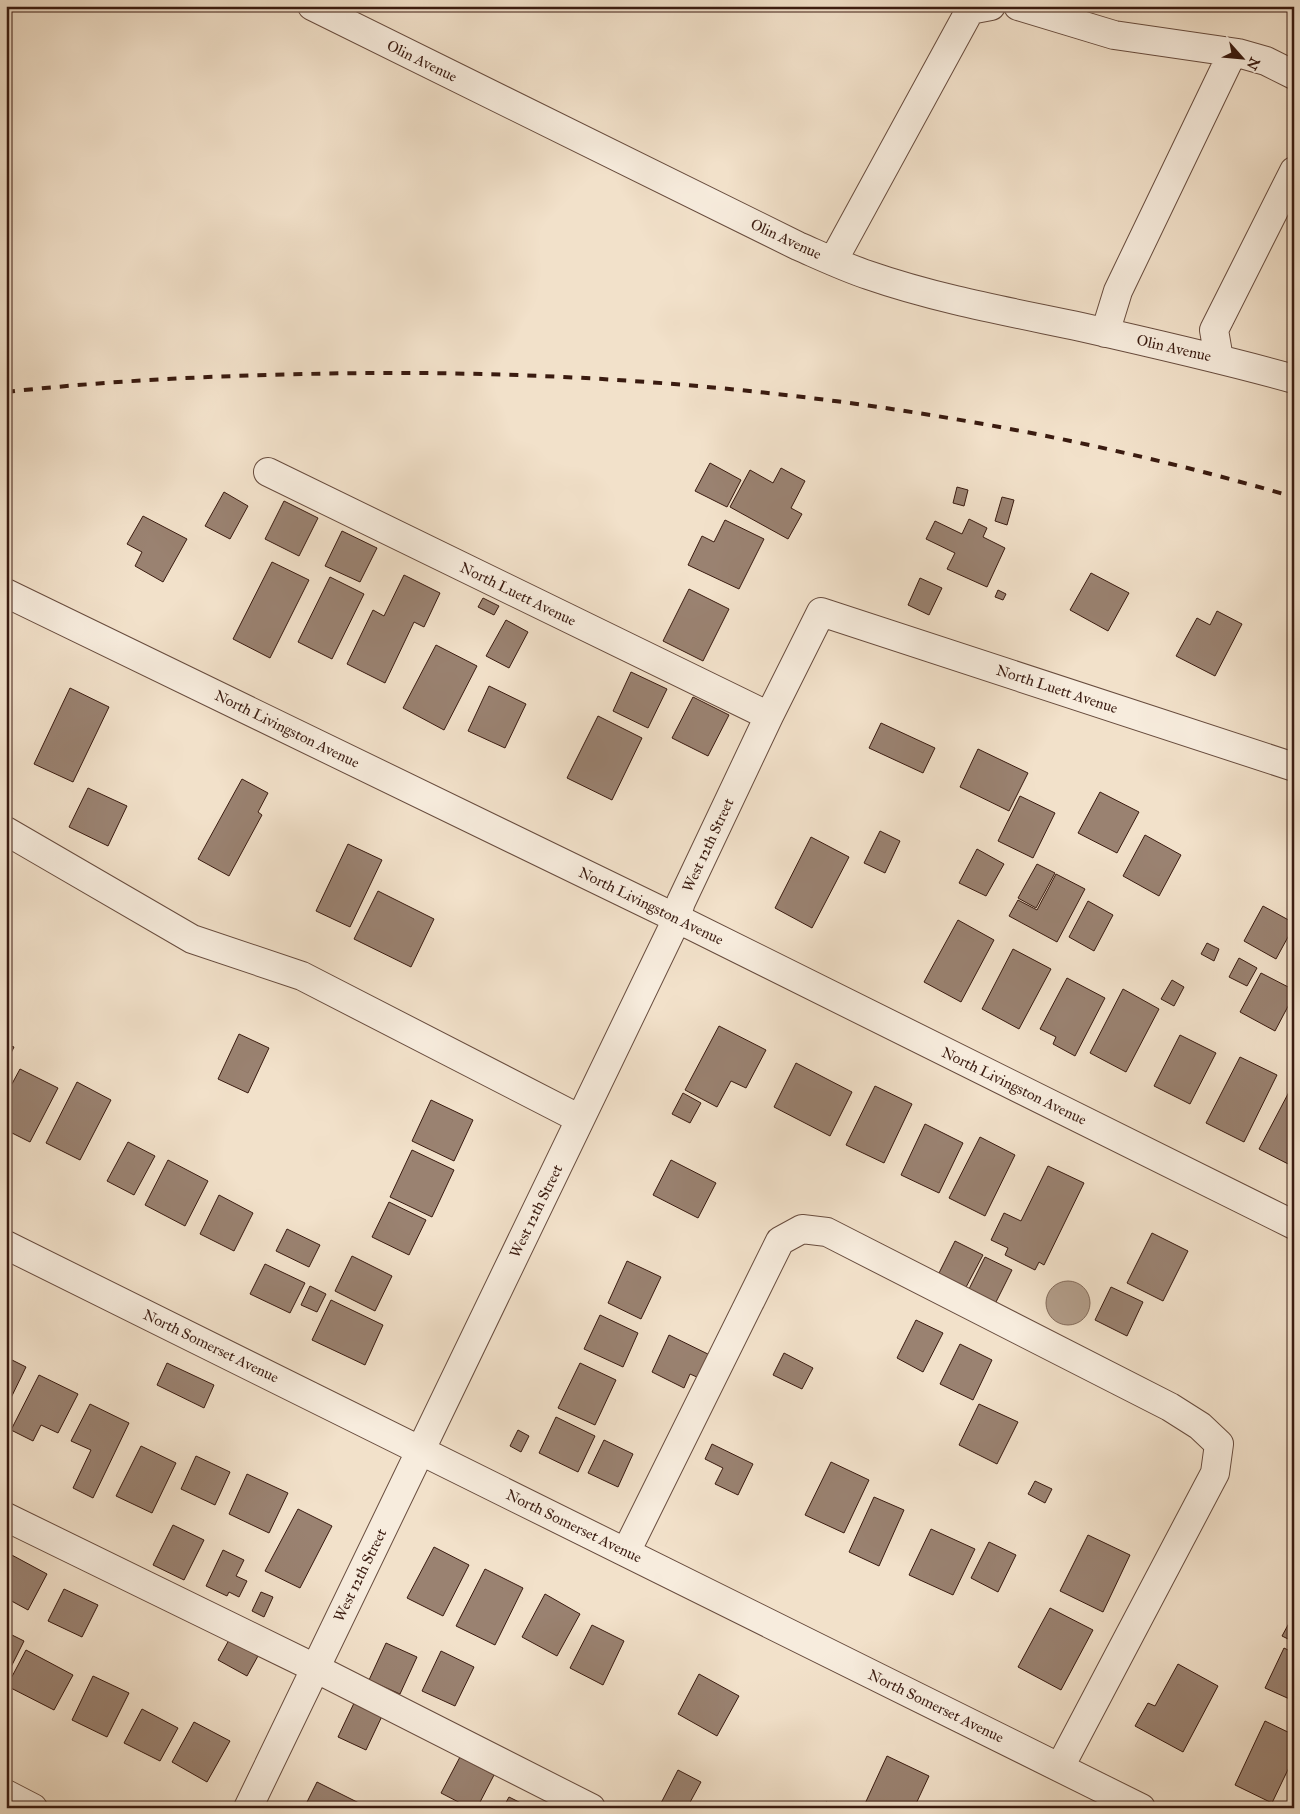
<svg xmlns="http://www.w3.org/2000/svg" width="1300" height="1814" font-family="'IM FELL Great Primer',serif">
<style>
.water{fill:#b39e8b;stroke:#836a5a}
.building{fill:#9a8271;stroke:#3a1b10}
.lines{fill:none;stroke-linecap:round;stroke-linejoin:round}
.minor-casing{stroke:#684c3e;stroke-width:30}
.minor{stroke:#f7ecdd;stroke-width:28}
.rail{stroke:#3a1b10;stroke-width:4;stroke-dasharray:9 9;stroke-linecap:butt}
.labels{text-anchor:middle;stroke-width:4.5;stroke-linejoin:round;paint-order:stroke}
.street-label{font-size:15px;fill:#3a1b10;stroke:#f7ecdd}
</style>
<rect width="100%" height="100%" fill="#f2e1ca"/>
<filter id="stains"><feTurbulence type="fractalNoise" baseFrequency=".004" numOctaves="4"/><feColorMatrix values="0 0 0 0 .2 0 0 0 0 .09 0 0 0 0 .02 0 0 0 .5 -.17"/></filter>
<radialGradient id="worn" r=".72"><stop offset=".6" stop-color="#630" stop-opacity="0"/><stop offset="1" stop-color="#630" stop-opacity=".3"/></radialGradient>
<path class="water" d="M1046 1303a22 22 0 1 1 44 0a22 22 0 1 1-44 0Z"/>
<path class="building" d="M710 463 741 480 727 507 695 491Z
M781 468 805 481 791 508 802 514 788 539 730 507 750 470 773 483Z
M957 487 968 490 964 506 953 503Z
M224 492 248 506 230 539 205 526Z
M1002 497 1014 500 1007 525 995 521Z
M284 501 318 518 299 556 265 539Z
M143 516 187 539 163 582 135 566 142 552 127 544Z
M969 519 987 528 983 537 1005 548 987 587 947 569 955 553 926 539 935 521 962 534Z
M725 520 764 539 739 589 688 565 702 536 714 542Z
M342 531 377 548 360 582 325 566Z
M272 562 309 580 270 658 233 639Z
M1091 573 1129 593 1108 631 1070 610Z
M404 575 440 593 424 627 414 622 385 683 347 664 373 610 384 616Z
M330 577 364 594 332 659 298 642Z
M920 578 942 588 929 615 908 605Z
M689 589 729 609 703 661 663 641Z
M998 590 1006 594 1003 600 995 597Z
M483 598 499 606 494 615 478 607Z
M1217 611 1242 624 1215 676 1176 656 1197 618 1210 625Z
M506 620 528 632 509 668 486 656Z
M436 645 477 666 444 730 403 708Z
M631 672 667 689 648 728 613 711Z
M489 686 526 704 505 748 468 731Z
M70 688 109 707 73 782 34 764Z
M693 697 729 715 708 756 672 738Z
M598 716 642 738 612 800 567 778Z
M881 723 935 748 923 773 869 748Z
M978 749 1028 773 1009 811 960 787Z
M242 779 268 793 258 812 262 815 229 876 198 859Z
M88 788 127 806 108 846 69 827Z
M1100 792 1139 812 1117 853 1078 833Z
M1020 796 1055 813 1033 858 998 841Z
M880 831 900 841 885 873 864 863Z
M1145 835 1181 855 1159 896 1123 876Z
M811 837 849 857 812 928 775 908Z
M348 844 382 860 350 927 316 911Z
M977 849 1004 864 986 896 959 883Z
M1037 864 1055 873 1036 908 1018 898Z
M1056 874 1085 889 1057 942 1009 916 1018 900 1037 910Z
M378 891 434 919 411 967 354 939Z
M1088 901 1113 915 1094 951 1069 937Z
M1263 906 1294 923V926L1276 959 1244 941Z
M958 920 994 940 961 1002 924 982Z
M1207 943 1219 949 1214 961 1201 954Z
M1013 949 1051 969 1019 1029 982 1009Z
M1239 958 1257 968 1247 986 1229 977Z
M1261 973 1294 990V995L1275 1031 1240 1012Z
M1067 978 1105 998 1075 1056 1053 1044 1056 1037 1040 1029Z
M1172 980 1184 987 1174 1006 1161 999Z
M1123 989 1159 1009 1126 1072 1090 1053Z
M719 1026 766 1050 746 1088 731 1081 717 1107 685 1090Z
M239 1034 269 1048 248 1093 218 1079Z
M1180 1035 1216 1053 1190 1104 1154 1086Z
M6 1044 14 1047 6 1063Z
M1240 1057 1277 1075 1244 1142 1206 1123Z
M796 1063 852 1092 830 1136 774 1107Z
M20 1069 58 1088 30 1142 6 1130V1095Z
M77 1082 111 1100 80 1160 46 1143Z
M875 1086 912 1104 884 1163 846 1145Z
M1289 1092 1294 1095V1167L1259 1149Z
M683 1093 701 1103 690 1123 672 1114Z
M431 1100 473 1120 454 1161 412 1141Z
M925 1124 963 1143 939 1193 901 1175Z
M980 1137 1015 1155 985 1216 949 1198Z
M128 1142 155 1156 134 1195 107 1181Z
M412 1150 454 1170 432 1217 390 1197Z
M168 1160 208 1181 185 1226 145 1205Z
M671 1160 716 1183 698 1218 653 1195Z
M1048 1166 1084 1183 1044 1265 1039 1262 1035 1270 1005 1255 1008 1248 991 1240 1004 1213 1021 1221Z
M219 1195 253 1213 234 1251 200 1234Z
M389 1202 426 1220 409 1255 372 1237Z
M287 1229 320 1245 309 1267 276 1251Z
M1152 1233 1188 1251 1163 1301 1127 1283Z
M955 1241 983 1255 964 1291 937 1277Z
M352 1256 392 1276 375 1311 335 1291Z
M985 1257 1012 1270 994 1306 967 1293Z
M627 1261 661 1277 641 1319 608 1303Z
M265 1264 305 1283 290 1313 250 1294Z
M310 1286 326 1294 317 1312 301 1305Z
M1111 1287 1143 1302 1127 1336 1095 1320Z
M331 1300 383 1325 365 1365 312 1340Z
M600 1315 638 1333 623 1367 584 1349Z
M916 1320 943 1333 923 1372 897 1358Z
M669 1335 716 1358 706 1381 690 1374 684 1388 652 1372Z
M960 1344 992 1360 973 1400 940 1384Z
M784 1353 813 1368 802 1389 773 1375Z
M6 1357 26 1367 7 1406 6 1405Z
M167 1363 214 1385 204 1408 157 1385Z
M580 1363 616 1380 595 1425 558 1408Z
M39 1375 78 1394 58 1433 41 1425 33 1441 11 1430Z
M90 1404 129 1423 93 1498 73 1488 91 1450 71 1441Z
M979 1404 1018 1422 997 1464 959 1445Z
M556 1417 595 1436 578 1472 539 1453Z
M518 1430 529 1436 521 1452 510 1446Z
M604 1440 633 1454 618 1487 588 1473Z
M712 1444 753 1464 738 1495 715 1484 723 1468 705 1459Z
M141 1446 176 1463 152 1513 116 1496Z
M196 1456 230 1472 215 1505 181 1489Z
M831 1462 869 1480 844 1533 805 1515Z
M247 1474 288 1493 269 1533 229 1514Z
M1035 1481 1052 1489 1045 1503 1028 1494Z
M874 1497 904 1510 879 1566 849 1552Z
M298 1509 332 1526 300 1588 265 1571Z
M173 1525 204 1540 184 1580 153 1565Z
M931 1529 975 1549 953 1595 909 1575Z
M1088 1535 1130 1555 1103 1612 1060 1591Z
M989 1542 1016 1555 998 1592 971 1578Z
M434 1547 469 1565 443 1616 407 1598Z
M223 1550 244 1560 236 1576 247 1581 239 1597 229 1592 227 1596 206 1586Z
M8 1553 47 1574 28 1610 6 1598V1556Z
M485 1569 523 1588 495 1645 456 1626Z
M64 1589 98 1605 82 1637 48 1621Z
M261 1592 273 1597 264 1617 252 1611Z
M545 1594 580 1614 557 1656 522 1637Z
M1050 1608 1093 1630 1061 1690 1018 1667Z
M1294 1614V1642L1282 1636Z
M592 1625 624 1641 603 1685 570 1668Z
M6 1632 24 1641 6 1677Z
M229 1640 258 1656 247 1676 218 1660Z
M386 1643 417 1657 400 1694 369 1680Z
M1284 1648 1294 1653V1701L1265 1688Z
M26 1650 73 1675 54 1710 7 1686Z
M441 1651 474 1667 455 1706 422 1691Z
M1178 1664 1218 1686 1183 1752 1135 1726 1148 1703 1155 1706Z
M699 1674 739 1696 717 1736 678 1714Z
M93 1676 129 1693 107 1737 72 1720Z
M355 1701 383 1714 366 1750 338 1737Z
M142 1709 178 1728 160 1761 124 1743Z
M1265 1721 1294 1735V1757L1272 1803 1235 1785Z
M194 1722 230 1741 207 1782 172 1762Z
M887 1756 929 1776 914 1808H863Z
M460 1757 494 1775 477 1808H470L441 1793Z
M678 1770 701 1782 687 1808H664L660 1805Z
M317 1782 363 1805 362 1808H304Z
M509 1797 531 1808H503Z
M826 1802 838 1807V1808H823Z"/>
<g class="lines">
<g class="minor-casing">
<path id="minor" d="M312 6 798 246C821 256 844 267 868 275 937 299 1010 312 1081 327 1152 343 1223 359 1294 379
M1018 6 1114 35 1238 53
M833 261 970 10 991 6
M1105 333 1118 291 1229 60 1238 53 1266 61 1294 75
M1219 359 1214 330 1294 171
M268 472 769 716
M6 593 676 918 1294 1225
M6 831 192 939 302 976 580 1119
M6 1245 1141 1808
M6 1517 315 1668 591 1808
M626 1552 780 1241 802 1229 827 1232 1170 1407 1200 1426 1219 1444 1215 1473 1060 1767
M6 1794 33 1808
M248 1808 673 927 681 902 769 716 821 612 1294 767"/>
</g>
<use href="#minor" class="minor"/>
<path class="rail" d="M6 392C106 381 206 376 306 374 640 366 973 403 1294 497"/>
</g>
<g class="labels">
<g class="street-label">
<text transform="translate(422 61) rotate(26)" y="5">Olin Avenue</text>
<text transform="translate(786 239) rotate(25)" y="5">Olin Avenue</text>
<text transform="translate(1174 348) rotate(13)" y="5">Olin Avenue</text>
<text transform="translate(518 594) rotate(26)" y="5">North Luett Avenue</text>
<text transform="translate(1057 689) rotate(18)" y="5">North Luett Avenue</text>
<text transform="translate(287 729) rotate(26)" y="5">North Livingston Avenue</text>
<text transform="translate(708 845) rotate(-65)" y="5">West 12th Street</text>
<text transform="translate(651 906) rotate(26)" y="5">North Livingston Avenue</text>
<text transform="translate(1014 1086) rotate(26)" y="5">North Livingston Avenue</text>
<text transform="translate(536 1211) rotate(-64)" y="5">West 12th Street</text>
<text transform="translate(211 1346) rotate(26)" y="5">North Somerset Avenue</text>
<text transform="translate(574 1526) rotate(26)" y="5">North Somerset Avenue</text>
<text transform="translate(360 1575) rotate(-64)" y="5">West 12th Street</text>
<text transform="translate(936 1706) rotate(26)" y="5">North Somerset Avenue</text>
</g>
</g>
<rect width="1300" height="1814" fill="none" stroke="#f2e1ca" stroke-width="25"/>
<rect x="8" y="8" width="1285" height="1799" fill="none" stroke="#3a1b10" stroke-width="2.5"/>
<rect x="12" y="12" width="1275" height="1789" fill="none" stroke="#3a1b10"/>
<g transform="translate(1242 58) rotate(117)" stroke="#f7ecdd" stroke-width="4" paint-order="stroke">
<path d="M0-4L9 19L0 12L-9 19Z" fill="#3a1b10"/>
<text y="-8" font-size="14" font-weight="bold" text-anchor="middle" fill="#3a1b10">N</text>
</g>
<rect width="100%" height="100%" filter="url(#stains)"/>
<rect width="100%" height="100%" fill="url(#worn)"/>
</svg>
